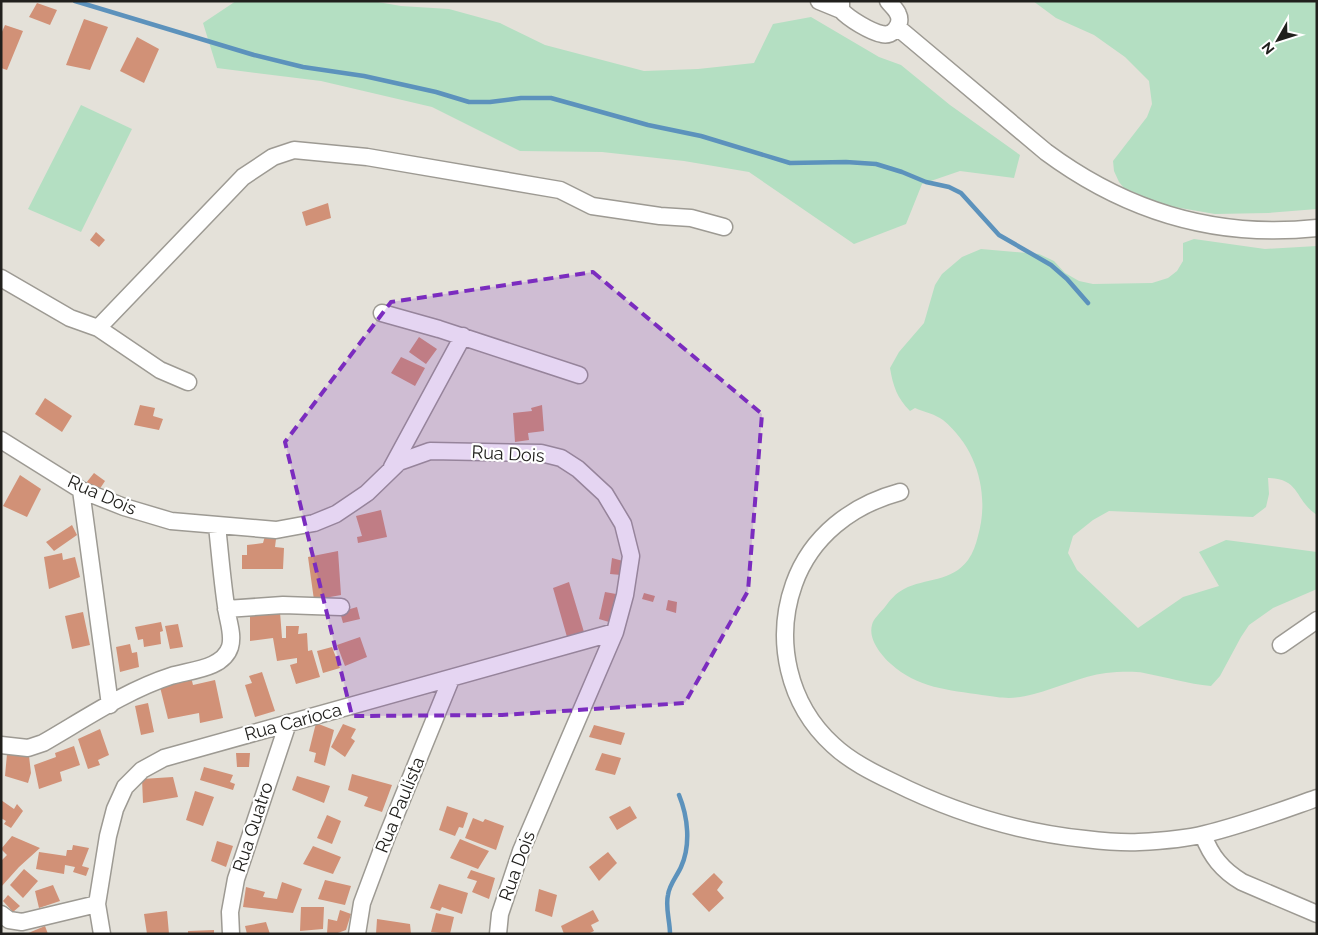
<svg xmlns="http://www.w3.org/2000/svg" width="1318" height="935" font-family="Raleway,sans-serif">
<style>
.green{fill:#b4dfc2}
.lines{fill:none;stroke-linecap:round;stroke-linejoin:round}
.stream{stroke:#5c92bc;stroke-width:4.5}
.building{fill:#d19177}
.minor-casing{stroke:#9d9a93;stroke-width:19}
.minor{stroke:#fff;stroke-width:16}
.marked{fill:#7b2cbf;fill-opacity:0.2;stroke:#7b2cbf;stroke-width:4;stroke-dasharray:10 6;stroke-linejoin:round}
.labels{text-anchor:middle;stroke-width:4.5;stroke-linejoin:round;paint-order:stroke}
.street-label{font-size:18px;fill:#21201d;stroke:#fff}
</style>
<rect width="100%" height="100%" fill="#e4e1d9"/>
<path class="green" d="M236 1H372L401 6 449 9 500 23 545 45 644 71 698 69 754 63 773 24 811 17 879 57 901 65 950 105 1020 155 1014 178 960 171 922 184 906 224 854 244 749 172 684 161 602 152 520 151 432 107 321 81 217 68 203 23Z
M1033 1H1317V209L1268 213 1215 214 1163 205 1124 188 1119 182 1114 171 1113 161 1147 117 1152 104 1149 81 1125 57 1094 35 1056 18Z
M81 105 132 129 81 232 28 209Z
M1194 239 1265 249 1317 246V515C1294 500 1301 479 1268 478L1269 494 1266 507 1253 517 1109 511 1093 520 1073 536 1068 553 1077 570 1138 628 1183 597 1219 586 1199 552 1226 540 1317 552V589L1273 608 1249 625 1241 637 1220 676 1211 686C1188 684 1166 677 1144 673 1133 671 1118 672 1106 673 1081 676 1058 688 1034 694 1012 700 1003 698 982 695 949 690 917 688 891 664 881 655 868 639 872 625 873 619 881 612 885 607 890 600 896 593 904 589 925 578 952 582 968 560 973 553 976 544 978 536 990 494 977 448 943 420 935 414 924 412 915 408L910 411C897 398 893 386 890 368L899 352 924 323 935 285 942 274 962 257 981 249 1039 254 1054 261 1065 273 1079 281 1093 284 1152 283 1168 278 1177 271 1183 261V243Z"/>
<g class="lines">
<path class="stream" d="M75 1 254 55 303 67 364 76 436 92 469 102H490L521 98H551L648 125 701 136 790 163 846 162 876 164 902 172 926 182 949 187 961 193 999 235 1051 265 1067 279 1088 303
M670 934C670 921 665 907 668 895 669 885 677 876 681 867 691 845 688 817 679 795"/>
</g>
<path class="building" d="M37 3 57 10 50 25 29 17Z
M84 19 108 27 90 70 66 65Z
M5 25 23 31 7 70 1 68V34Z
M137 37 159 49 144 83 120 71Z
M328 203 331 218 306 226 302 212Z
M96 232 105 240 99 247 90 240Z
M419 337 437 349 426 364 409 352Z
M401 357 425 368 415 386 391 373Z
M45 398 72 416 62 432 35 414Z
M140 405 155 408 153 416 163 419 159 430 134 425Z
M542 405 544 431 528 433 529 440 515 442 513 413 532 411 531 408Z
M94 473 105 481 99 490 86 483Z
M20 475 41 489 27 517 3 506Z
M381 510 387 537 358 543 357 537 362 536 356 516Z
M72 525 77 535 54 551 46 542Z
M265 536 276 539 275 547 284 548 283 569H242V555H247V545L263 543Z
M338 551 341 595 314 600 308 557Z
M62 553 63 560 75 557 80 577 49 589 44 557Z
M612 558 623 561 621 575 610 574Z
M569 582 584 632 567 637 553 588Z
M605 592 616 594 609 622 599 619Z
M644 593 655 596 653 602 642 599Z
M668 600 677 602 676 613 666 610Z
M357 607 360 619 343 623 340 612Z
M83 612 90 645 72 649 65 616Z
M280 612 282 638H286V626H299L298 634 307 633 308 651 312 650 320 677 296 684 290 665 297 663V658L277 661 273 638 250 641V614Z
M161 622 163 631 160 632 161 644 144 647 143 639 138 640 135 627Z
M178 624 183 647 170 649 165 626Z
M360 637 367 657 345 666 337 645Z
M130 644 132 653 137 652 139 667 120 672 116 647Z
M332 647 340 668 323 673 317 651Z
M262 672 275 711 255 717 245 685 252 683 249 676Z
M191 677 193 685 215 680 223 718 200 723 199 713 168 719 160 687Z
M148 703 154 732 141 735 135 706Z
M316 723 334 730 325 766 314 762 316 753 309 751Z
M343 724 356 729 351 738 355 741 345 757 331 747Z
M594 725 625 733 621 745 589 737Z
M100 729 109 755 98 760 100 765 88 769 78 739Z
M74 746 80 765 60 772 62 781 39 789 34 765 56 757 55 753Z
M236 753H250L249 767H237Z
M602 753 621 758 615 775 595 770Z
M7 754 29 756 31 773 28 783 5 776Z
M204 767 233 775 230 782 235 784 233 790 200 780Z
M352 774 392 785 382 812 364 806 368 797 348 790Z
M297 776 330 786 324 803 292 790Z
M173 777 178 797 143 803 142 779Z
M195 791 214 797 203 826 186 820Z
M1 800 14 809 17 804 23 811 11 828 4 824 6 821 1 818Z
M447 806 468 813 463 828 459 827 455 836 439 830Z
M630 806 637 818 617 830 609 817Z
M327 815 341 821 332 844 317 838Z
M473 818 483 822 485 819 504 826 496 850 465 838Z
M12 836 40 848 19 867 1 887V861L7 855 1 849Z
M460 839 489 851 478 869 450 858Z
M217 841 233 846 226 867 211 861Z
M73 845 89 848 82 866 89 868 86 876 73 872 75 867 65 865 64 874 36 869 39 852 66 856 67 850H72Z
M313 846 341 857 333 874 303 864Z
M608 852 617 863 599 881 589 867Z
M24 869 38 881 23 898 10 885Z
M471 870 495 878 489 899 472 892 477 881 467 878Z
M714 873 723 882 717 890 724 898 709 912 692 894Z
M325 880 351 886 345 905 318 899Z
M282 882 302 889 293 913 243 907 246 887 265 892 263 897 277 899Z
M439 884 468 893 462 914 442 907 440 911 430 908Z
M53 885 60 901 39 908 35 891Z
M539 889 557 895 552 917 535 911Z
M8 895 20 906 13 912 3 901Z
M301 907H324L323 929 300 931Z
M340 910 351 914 346 930 335 934H327L328 919 337 921Z
M593 910 599 921 591 925 594 931 588 934H564L561 926Z
M167 911 169 934H147L144 914Z
M436 913 454 917 450 934 431 932Z
M377 919 410 924 411 934H376Z
M266 922 270 934H247L245 926Z
M45 926 48 934H26Z
M214 930V934H188V931Z"/>
<g class="lines">
<g class="minor-casing">
<path id="minor" d="M819 1 841 10
M841 1V10C849 19 871 32 882 34 893 37 903 24 898 14 896 9 891 5 888 1
M897 27 1046 152C1127 212 1216 239 1317 228
M1 278 70 318 98 328 160 370 188 382
M382 313 439 329 579 375
M98 328 243 177 273 157 294 150 367 157 560 190 592 206 660 216 691 218 724 227
M1 440 81 490 124 507 171 521 276 530 314 523 336 514 367 493 399 462 430 451 541 453 561 458 578 469 605 494 623 524 631 556 625 595 615 632 521 851 500 914 498 934
M392 467 463 336
M81 490 110 705
M900 492C852 505 811 536 794 584 774 640 788 704 833 745 850 761 872 772 893 782 953 812 1018 832 1085 839 1102 841 1121 843 1139 842 1160 841 1185 839 1205 834 1243 825 1280 811 1317 798
M226 609 283 605 341 607
M1281 645 1317 620
M1 745 28 748 43 743C83 720 127 690 171 676 190 670 223 669 230 647 234 634 227 619 226 606 222 579 220 553 217 526
M1203 835C1211 856 1222 870 1242 882L1317 914
M1 914 9 920 22 922 97 904
M102 934 97 904 108 836 115 809 125 787 142 770 164 758 615 632
M231 934 230 912 236 879 288 723
M357 934 362 903 387 836 451 679"/>
</g>
<use href="#minor" class="minor"/>
</g>
<path class="marked" d="M593 272 762 414 748 591 685 703 502 715 352 716 285 442 391 302Z"/>
<g class="labels">
<g class="street-label">
<text transform="translate(508 454) rotate(3)" y="6">Rua Dois</text>
<text transform="translate(102 495) rotate(24)" y="6">Rua Dois</text>
<text transform="translate(293 722) rotate(-15)" y="6">Rua Carioca</text>
<text transform="translate(400 805) rotate(-68)" y="6">Rua Paulista</text>
<text transform="translate(253 827) rotate(-72)" y="6">Rua Quatro</text>
<text transform="translate(517 866) rotate(-70)" y="6">Rua Dois</text>
</g>
</g>
<rect width="1318" height="935" fill="none" stroke="#21201d" stroke-width="5"/>
<g transform="translate(1278 40) rotate(231)" stroke="#ffffff" stroke-width="4" paint-order="stroke">
<path d="M0-4L9 19L0 12L-9 19Z" fill="#21201d"/>
<text y="-8" font-size="14" font-weight="bold" text-anchor="middle" fill="#21201d">N</text>
</g>
</svg>
